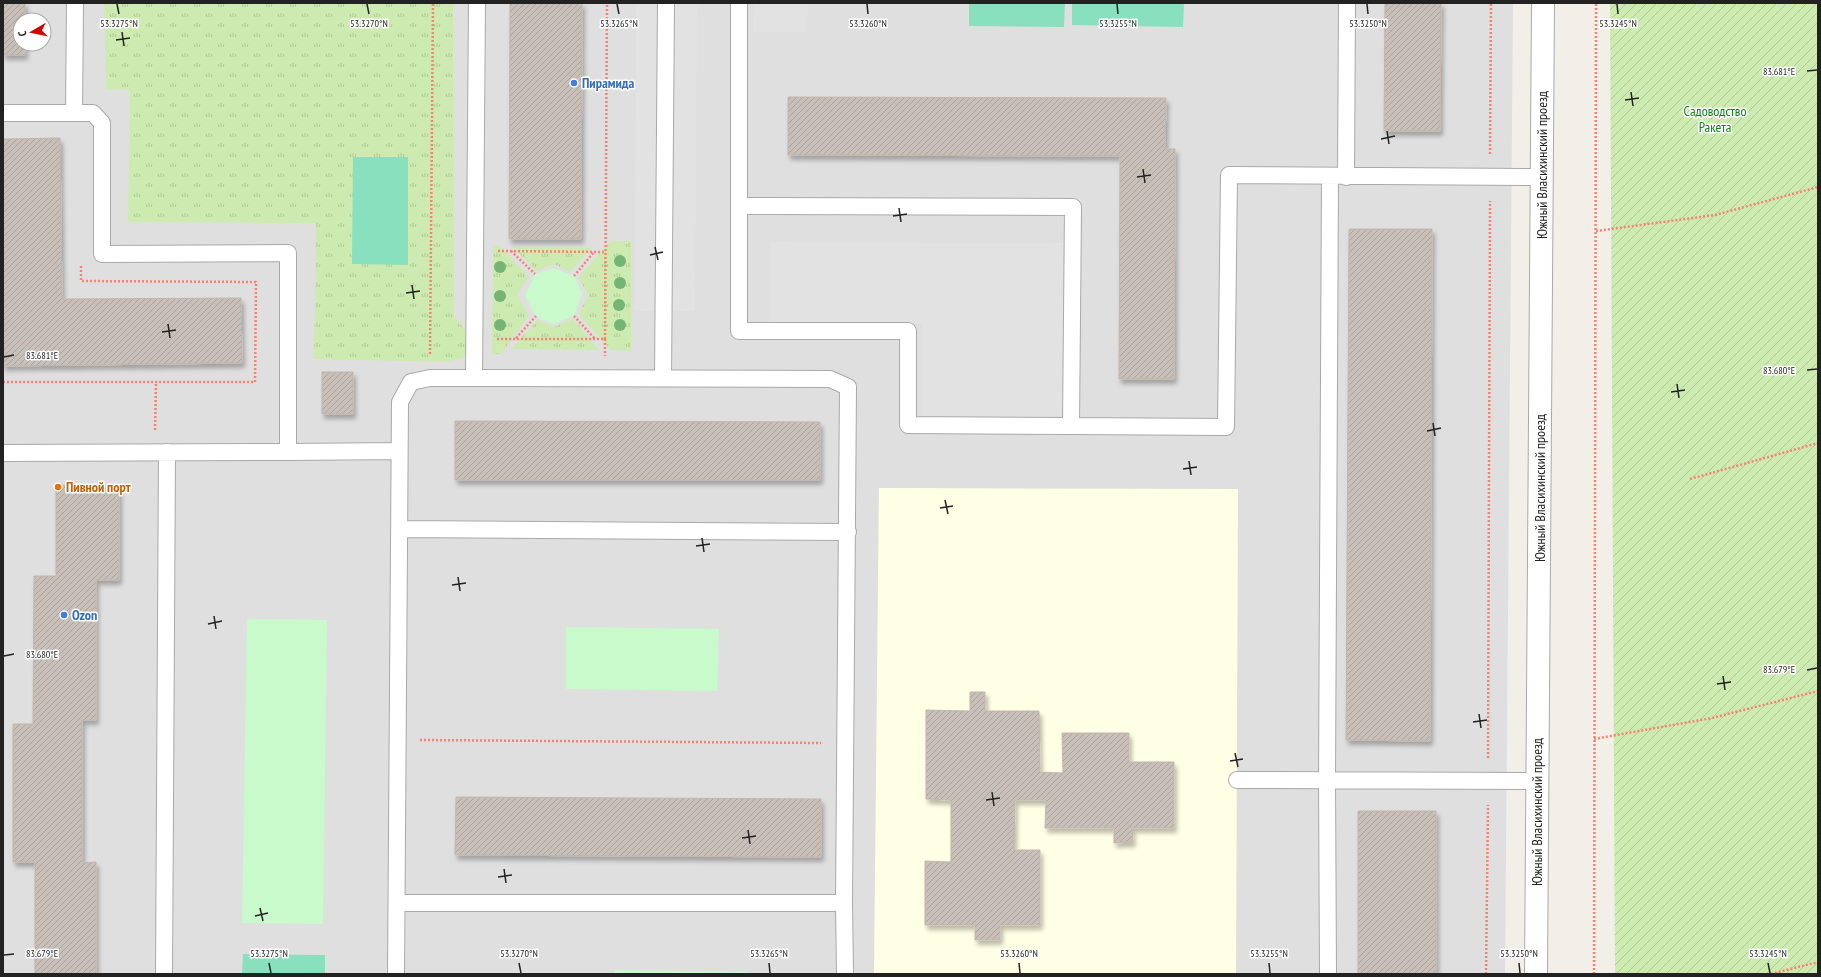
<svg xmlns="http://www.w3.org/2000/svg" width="1821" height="977" font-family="'PT Sans Narrow',sans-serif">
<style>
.residential{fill:#e0dfdf;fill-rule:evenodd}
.education{fill:#ffffe5}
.grass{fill:url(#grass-tufts)}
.park{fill:#c8facc}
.garden{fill:url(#garden-furrows)}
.pitch{fill:#88e0be}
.parking{fill:#e2e2e2}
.building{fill:url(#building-hatch);stroke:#c4b6ab;filter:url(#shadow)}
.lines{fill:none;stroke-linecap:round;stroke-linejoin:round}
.lane-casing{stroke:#a9a9a9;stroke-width:18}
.street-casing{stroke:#a9a9a9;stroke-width:24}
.path{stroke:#fa8072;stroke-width:2.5;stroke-dasharray:2 2;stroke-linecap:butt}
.lane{stroke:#fff;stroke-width:16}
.street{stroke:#fff;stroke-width:22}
.tree{fill:#74b475}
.ticks{fill:none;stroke:#222;stroke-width:1.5}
.shop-dot{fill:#3f7fe0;stroke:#fff;stroke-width:1.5}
.food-dot{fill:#e8710a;stroke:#fff;stroke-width:1.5}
.labels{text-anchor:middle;stroke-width:3;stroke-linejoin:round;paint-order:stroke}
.shop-label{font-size:14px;font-weight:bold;fill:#366cbe;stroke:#fff;text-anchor:start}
.park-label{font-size:14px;fill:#0c8416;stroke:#fff}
.street-label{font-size:14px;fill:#222;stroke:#fff}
.food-label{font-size:14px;font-weight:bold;fill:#c56008;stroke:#fff;text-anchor:start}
.ticks-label{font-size:10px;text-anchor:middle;fill:#222;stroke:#fff;stroke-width:3;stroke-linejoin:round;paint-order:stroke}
</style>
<defs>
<pattern id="grass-tufts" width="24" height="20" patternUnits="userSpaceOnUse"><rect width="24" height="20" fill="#cdebb0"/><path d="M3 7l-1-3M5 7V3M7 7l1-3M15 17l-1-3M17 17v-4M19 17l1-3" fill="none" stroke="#b0c997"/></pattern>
<pattern id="garden-furrows" width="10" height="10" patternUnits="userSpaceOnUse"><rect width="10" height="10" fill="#cdebb0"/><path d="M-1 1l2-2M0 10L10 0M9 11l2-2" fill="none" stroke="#b0c997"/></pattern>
<pattern id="building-hatch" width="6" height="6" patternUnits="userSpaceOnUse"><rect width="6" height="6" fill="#c7bfb8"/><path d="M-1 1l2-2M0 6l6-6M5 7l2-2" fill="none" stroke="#aba49e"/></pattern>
<filter id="shadow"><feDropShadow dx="2.5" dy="4.5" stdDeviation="2" flood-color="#0004"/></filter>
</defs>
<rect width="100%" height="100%" fill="#f2efe9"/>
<path class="residential" d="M3 3H1513L1505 974H3ZM20 20H44V44H20Z"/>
<path class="education" d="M879 488 1238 489 1236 974H874Z"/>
<path class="grass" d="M104 3H453L454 316C469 332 469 338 464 358L446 362 314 359 316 223 128 222 130 90 106 89Z
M611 241H631V351L611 350 579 315 588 294 578 277Z
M493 245 500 246 529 277 517 294 529 316 501 354H492Z
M512 247 592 248 570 272 554 264 537 271Z
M573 319 599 350 511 349 537 320 554 327Z"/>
<path class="park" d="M554 268 574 276 582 293 574 316 553 324 536 316 525 296 535 274Z
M247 619 327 620 323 924 242 923Z
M566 627 719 629 717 691 566 689Z
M615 970 747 972V974H615Z"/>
<path class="garden" d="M1610 3H1818V974H1615Z"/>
<path class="pitch" d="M969 3H1065L1064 27 969 26Z
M1072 3H1184L1183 27 1072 25Z
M353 157H408V265L352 264Z
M243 954 325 955V974H242Z"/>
<path class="parking" d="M636 3H697L695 311H635Z
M754 3H808L807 32H753Z
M770 242 1064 243V417L922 416V324L770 323Z"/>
<path class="building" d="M3 3H25V20H20V44H25V55H3Z
M510 3H582L581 239H509Z
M1385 3H1441L1440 131H1384Z
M788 97 1166 98 1165 149H1175L1174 379H1119L1120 156 788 155Z
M60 138 62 299 241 298 242 363 3 366V139Z
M1349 229H1432L1430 741 1346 740Z
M322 372H353V414H322Z
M455 421 820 422V480H455Z
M56 485H119V580H96V720H82V863L96 862V974H35V862H13V724H33L34 576H56Z
M970 692H985V711H1039L1040 772 1063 773 1062 733H1129V762H1174V828H1132L1133 842 1114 843V828H1045L1046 800H1015L1014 850H1040V925H1000V940H975V925H925V861L951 862V800L926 799V710L970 711Z
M456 797 821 799V857L455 855Z
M1358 811H1436V974H1358Z"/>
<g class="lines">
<g class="lane-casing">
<path id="lane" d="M739 3V206L1073 207 1071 426 1226 427 1229 175 1542 177
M3 113H93L102 123V254L288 253V452L3 453
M74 113 75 3
M1346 177 1347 3
M739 206V331H908V425L1071 426
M474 378 830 379 848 387 844 903 845 974
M663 378 666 3
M288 452 399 451
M400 529 848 532
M1237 780 1538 781
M397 903H844
M164 974 167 452
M396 974 400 402 411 382 430 378H474L477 3
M1328 974 1327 780 1330 176"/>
</g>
<g class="street-casing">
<path id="street" d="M1536 974 1543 3"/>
</g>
<path class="path" d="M1490 154 1491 3
M1596 231 1715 215 1818 187
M498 251 605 252
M511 251 535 274
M574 276 594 252
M574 316 595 339
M516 338 536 316
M497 339H605V356
M605 339 607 3
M430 354 433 3
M3 382H255L256 282 81 281V265
M155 430 156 382
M1690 479 1818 443
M1594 739 1712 718 1818 691
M420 740 821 743
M1488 758 1490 201
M1486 974 1488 805
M1594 974 1596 3
M1771 974 1818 962"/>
<use href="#lane" class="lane"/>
<use href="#street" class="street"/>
</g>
<g class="tree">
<circle cx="620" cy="261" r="6"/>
<circle cx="500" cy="267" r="6"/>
<circle cx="620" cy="283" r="6"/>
<circle cx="500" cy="296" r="6"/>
<circle cx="619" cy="305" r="6"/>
<circle cx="500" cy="325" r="6"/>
<circle cx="620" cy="325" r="6"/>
</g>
<path class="ticks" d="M117 4 119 14M367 4 369 14M617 4 619 14M867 4 868 14M1117 4 1118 14M1367 4 1368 14M1617 4 1618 14M122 32 124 46M116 40 130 38M1807 71 1817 70M1631 92 1633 106M1625 100 1639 98M1387 131 1389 144M1381 139 1395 136M1143 169 1145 183M1137 177 1151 175M899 208 901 222M893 216 907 214M655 247 658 260M650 255 663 252M412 285 414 299M406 293 420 291M168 324 170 338M162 332 176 330M4 357 14 355M1807 370 1817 369M1677 384 1679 398M1671 392 1685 390M1433 423 1435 436M1427 431 1441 428M1189 461 1191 475M1183 469 1197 467M945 500 948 514M940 508 953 506M702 538 704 552M696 546 710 544M458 577 460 591M452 585 466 583M214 616 216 629M208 624 222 621M4 656 14 654M1807 670 1817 668M1723 676 1725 690M1717 684 1731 682M1479 714 1481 728M1473 722 1487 720M1235 753 1238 767M1230 761 1243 759M992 792 994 806M986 800 1000 798M748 830 750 844M742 838 756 836M504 869 506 883M498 877 512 875M260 908 263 921M255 916 268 913M4 955 14 954M269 963 271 973M519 963 521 973M769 963 770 973M1019 963 1020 973M1269 963 1270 973M1519 963 1520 973M1768 963 1770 973"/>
<g class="shop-dot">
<circle cx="574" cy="83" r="4"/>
<circle cx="64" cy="615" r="4"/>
</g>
<circle class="food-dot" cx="58" cy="487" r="4"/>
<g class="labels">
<g class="shop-label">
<text x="582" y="88">Пирамида</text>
<text x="72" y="620">Ozon</text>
</g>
<g class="park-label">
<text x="1715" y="116">Садоводство<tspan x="1715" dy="16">Ракета</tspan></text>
</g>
<g class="street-label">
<text transform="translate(1542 165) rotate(-90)" y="5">Южный Власихинский проезд</text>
<text transform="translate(1540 488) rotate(-90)" y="5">Южный Власихинский проезд</text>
<text transform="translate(1537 812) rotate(-90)" y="5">Южный Власихинский проезд</text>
</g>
<g class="food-label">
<text x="66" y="492">Пивной порт</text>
</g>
</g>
<g class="ticks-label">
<text x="119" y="27">53.3275°N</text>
<text x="369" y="27">53.3270°N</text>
<text x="619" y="27">53.3265°N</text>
<text x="868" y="27">53.3260°N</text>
<text x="1118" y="27">53.3255°N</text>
<text x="1368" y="27">53.3250°N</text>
<text x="1618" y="27">53.3245°N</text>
<text x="1779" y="75">83.681°E</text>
<text x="42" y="359">83.681°E</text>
<text x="1779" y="374">83.680°E</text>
<text x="42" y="658">83.680°E</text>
<text x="1779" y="673">83.679°E</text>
<text x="269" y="957">53.3275°N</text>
<text x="519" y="957">53.3270°N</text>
<text x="769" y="957">53.3265°N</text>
<text x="1019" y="957">53.3260°N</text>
<text x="1269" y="957">53.3255°N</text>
<text x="1519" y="957">53.3250°N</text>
<text x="1768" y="957">53.3245°N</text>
<text x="42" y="957">83.679°E</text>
</g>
<rect width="1821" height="977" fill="none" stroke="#222222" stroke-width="8"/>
<g transform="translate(32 32) rotate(261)"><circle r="19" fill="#ffffff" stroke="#a7a7a7"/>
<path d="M0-3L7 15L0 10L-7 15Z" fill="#d40000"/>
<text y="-6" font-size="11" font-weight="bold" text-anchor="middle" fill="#222222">С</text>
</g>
</svg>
